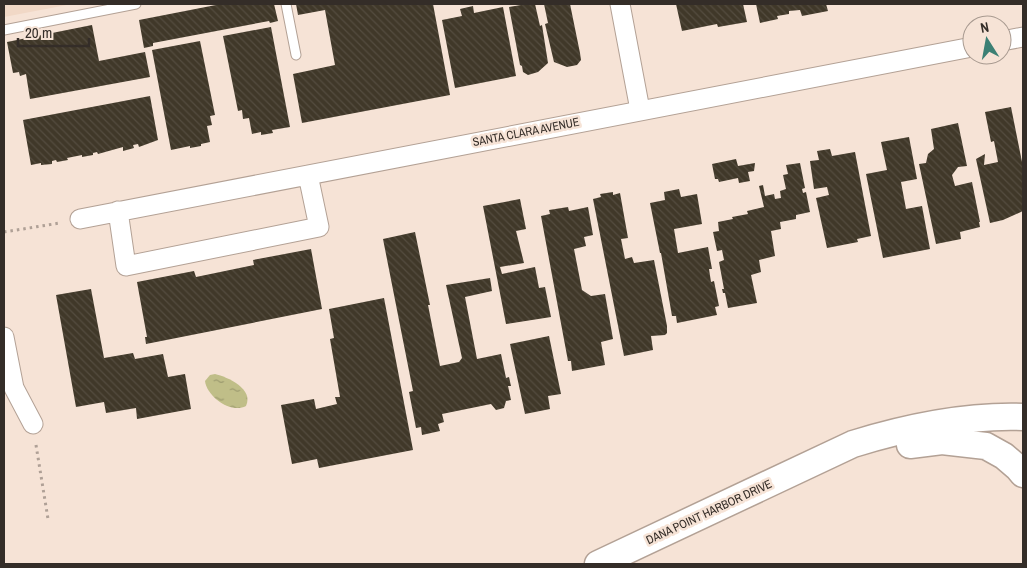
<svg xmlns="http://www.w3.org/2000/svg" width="1027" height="568" font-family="'Archivo Narrow',sans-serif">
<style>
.built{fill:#f1d8c6}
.water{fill:url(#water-ripples)}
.building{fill:url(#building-back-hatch)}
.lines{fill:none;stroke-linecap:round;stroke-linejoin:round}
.lane-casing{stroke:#b3a195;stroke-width:11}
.street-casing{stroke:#b3a195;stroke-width:21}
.secondary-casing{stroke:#b3a195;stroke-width:29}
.path{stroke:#afa096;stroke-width:3;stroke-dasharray:2.5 4;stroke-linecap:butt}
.lane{stroke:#fff;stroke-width:9}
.street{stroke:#fff;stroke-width:19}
.secondary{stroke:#fff;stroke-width:26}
.labels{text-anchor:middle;stroke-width:5;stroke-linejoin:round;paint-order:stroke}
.street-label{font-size:12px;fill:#342d28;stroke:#f6e3d6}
</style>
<defs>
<pattern id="water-ripples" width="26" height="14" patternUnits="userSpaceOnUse" patternTransform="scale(1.25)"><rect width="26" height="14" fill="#c0be88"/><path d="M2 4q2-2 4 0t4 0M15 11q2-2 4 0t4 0" fill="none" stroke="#9d9b6f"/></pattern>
<pattern id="building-back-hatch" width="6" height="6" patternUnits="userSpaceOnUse" patternTransform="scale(1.25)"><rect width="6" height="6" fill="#403829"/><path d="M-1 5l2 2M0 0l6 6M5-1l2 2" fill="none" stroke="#544c3f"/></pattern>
</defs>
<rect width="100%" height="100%" fill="#f6e3d6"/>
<path class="built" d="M4 4H72L4 17Z"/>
<path class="water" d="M215 374C228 377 254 389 246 406 231 414 207 397 205 381L210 375Z"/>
<path class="building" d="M221 4H274L278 21 270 23 269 21 153 43V46L144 48 139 20Z
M296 4H433L450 95 302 123 293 74 335 65 325 10 298 15Z
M527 4H535L540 26 542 25 548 63 538 72 528 75 523 72 522 66 520 65 509 7Z
M544 4H570L580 53 581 60 577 65 567 67 554 62 545 24 548 23Z
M676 4H743L747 22 718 27 717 24 682 31Z
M756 4H826L828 11 802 16 800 10 789 11V14L777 16 778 19 760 23Z
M473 6 474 13 503 7 516 76 455 88 442 20 462 16 460 9Z
M92 25 99 61 145 52 150 77 30 99 26 74 20 76 19 72 13 73 7 42Z
M271 27 290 127 272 130 273 133 261 135V132L252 134 249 118 243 119 242 110 238 111 223 36Z
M200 41 215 115 210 116 212 125 207 126 210 142 201 144V146L190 148V146L171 150 152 50Z
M150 96 158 140 139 147 138 144 133 145 134 148 123 151V147L98 154 97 152 93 153V155L82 157V155L67 158 68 160 57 162 56 160 52 161V164L41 165V163L31 165 23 120Z
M1011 107 1023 167V211L1003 220 990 223 976 159 985 154 984 165 998 162 994 141 991 142 985 112Z
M958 123 967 166 958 167 952 175 955 186 972 182 980 222H979L980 227 960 232 961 239 936 244 919 164 926 163 928 154 934 149 931 129Z
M909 137 917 179 901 182 906 209 922 206 930 249 883 258 866 174 887 170 881 142Z
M830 149 832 156 855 152 871 236 857 239 858 242 827 248 816 198 829 195 827 187 814 189 810 161 819 160 817 151Z
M736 159 738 166 755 163 754 171 748 172 750 181 739 183 738 178 719 182 718 179H715L712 164Z
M800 163 805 188 802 189 803 193 806 192 810 212 796 215V219L780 222 781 229 771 231 775 256 759 260 761 272 751 275 757 303 728 308 725 293H723L722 289H724L719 262 724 260 722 250 717 251 713 232 719 231 718 222 733 219 732 217 748 214 747 211 764 207 759 186 763 185 765 196 774 194 775 199 781 198 780 191 786 189 783 175 788 174 786 165Z
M679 189 681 197 697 194 702 224 674 229 678 253 708 247 712 269H709L711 282 714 281 719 306 715 307 717 315 677 323 676 316H672L661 253H660L650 203 665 200 664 192Z
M613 192V195L620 193 628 238 621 239 625 259 632 257 634 263 654 260 667 326V333L665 335 651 336 653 350 624 356 593 199 601 197 600 194Z
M520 199 526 229 516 231 524 263 500 267 502 274 535 267 539 288 545 287 551 317 506 324 483 206Z
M568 207 569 211 588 207 593 235 584 237 586 246 574 249 582 290 591 296 605 294 613 339 601 342 605 365 572 371 571 361H568L541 216 550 214 549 210Z
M415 232 430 305H428L440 366 459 362 462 358 446 285 490 278 492 291 465 297 477 359 501 354 506 378 509 377 511 386H508L511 400 506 401 504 408 496 410 491 404 442 414 444 422 438 424 440 431 422 435 421 427 416 428 409 392 413 391 383 239Z
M311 249 322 309 146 344 145 337H147L137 282 194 271 196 277 254 265 253 260Z
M91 289 104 358 133 353 135 359 163 354 168 377 185 374 191 409 137 419 136 408 106 413 104 402 76 407 56 295Z
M384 298 413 450 319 468 317 459 292 464 281 405 314 399 316 409 337 404 335 397H340L330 339 334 338 329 309Z
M549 336 561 394 548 396 550 409 525 414 510 344Z"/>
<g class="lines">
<g class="lane-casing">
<path id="lane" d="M286 4 296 55
M4 30 136 4"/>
</g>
<g class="street-casing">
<path id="street" d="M620 4 640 110
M1002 41 1023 37
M118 211 126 266 319 227 308 175
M80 219 972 47
M4 337 14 388 33 424"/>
</g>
<g class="secondary-casing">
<path id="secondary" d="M910 445 942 441 986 446 1004 456 1018 468 1023 474
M598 564 853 444C908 427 966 415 1023 417"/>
</g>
<path class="path" d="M4 232 60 223
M36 445 48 519"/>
<use href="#lane" class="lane"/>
<use href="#street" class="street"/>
<use href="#secondary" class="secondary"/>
</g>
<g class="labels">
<g class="street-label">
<text transform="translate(526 132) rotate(-11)" y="4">SANTA CLARA AVENUE</text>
<text transform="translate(709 512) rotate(-25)" y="4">DANA POINT HARBOR DRIVE</text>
</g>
</g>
<rect width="1027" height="568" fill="none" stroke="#342d28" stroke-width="10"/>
<g transform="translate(987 40) rotate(349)"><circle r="24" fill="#f6e3d6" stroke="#a89a90"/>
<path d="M0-4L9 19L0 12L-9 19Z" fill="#3c8074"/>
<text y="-8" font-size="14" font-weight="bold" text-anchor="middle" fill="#342d28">N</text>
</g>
<path d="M18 38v8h71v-8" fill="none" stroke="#342d28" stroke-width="2.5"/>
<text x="25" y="38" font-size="15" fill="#342d28" stroke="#f6e3d6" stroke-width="4" paint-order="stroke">20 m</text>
</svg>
